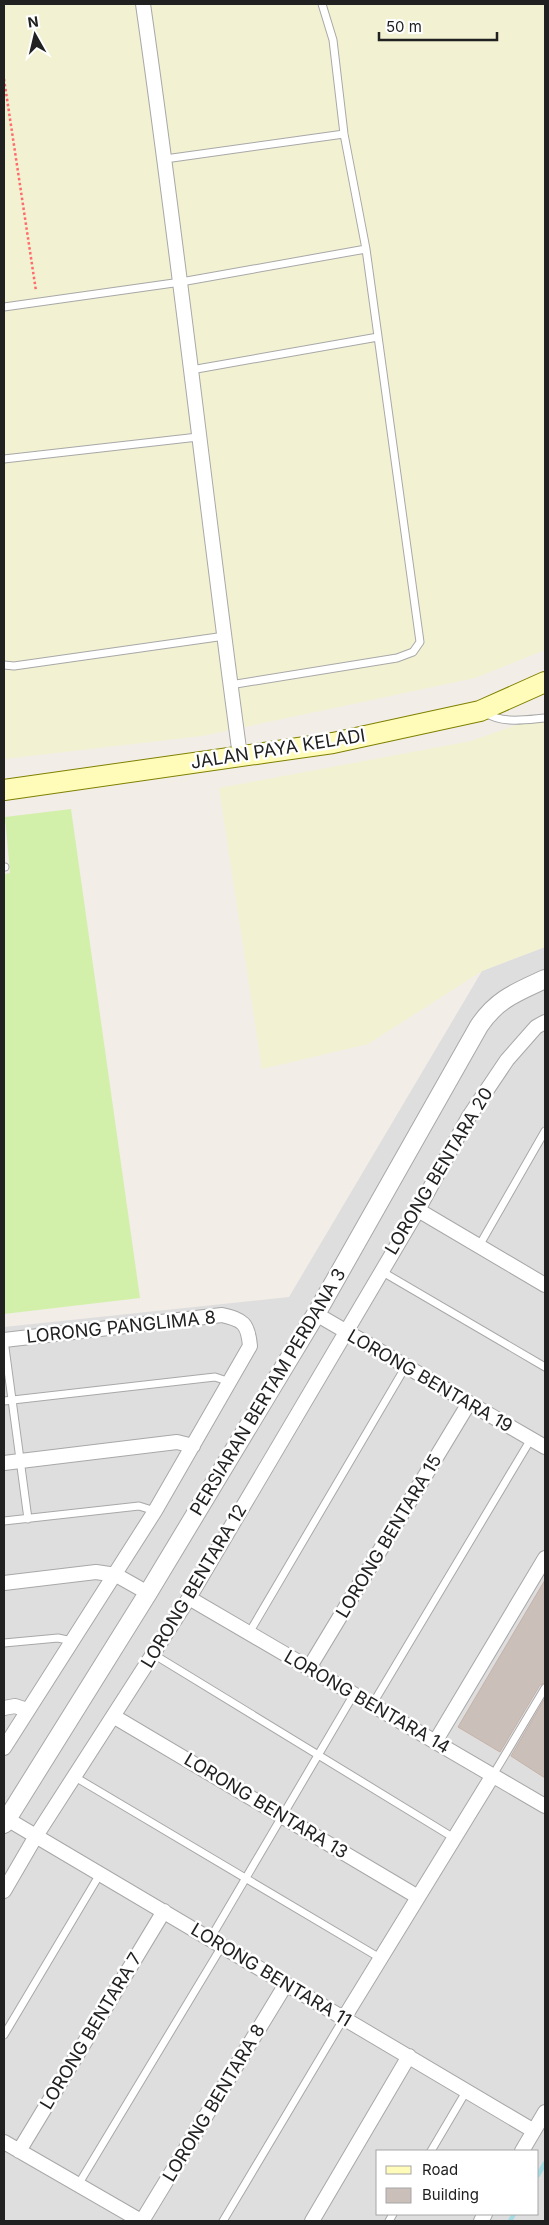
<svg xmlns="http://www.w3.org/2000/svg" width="549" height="2225" font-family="Inter,sans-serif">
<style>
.residential{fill:#dfdede;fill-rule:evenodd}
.farmland{fill:#f2f1d1}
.grass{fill:#d3f0aa}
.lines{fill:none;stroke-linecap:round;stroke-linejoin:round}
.stream{stroke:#a4dbe3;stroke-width:4.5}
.building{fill:#cbbfba;stroke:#c5b2a8}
.service-casing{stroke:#a8a8a8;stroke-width:9}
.minor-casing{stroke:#a8a8a8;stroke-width:16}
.tertiary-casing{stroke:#a8a8a8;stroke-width:20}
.secondary-casing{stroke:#7f8000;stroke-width:22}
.path{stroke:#ff6c6b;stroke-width:2.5;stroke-dasharray:2.5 2.5;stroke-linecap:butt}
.service{stroke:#fff;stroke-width:7}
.minor{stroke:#fff;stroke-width:14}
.tertiary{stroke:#fff;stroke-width:18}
.secondary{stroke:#fffbb8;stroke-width:20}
.labels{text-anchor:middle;stroke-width:5;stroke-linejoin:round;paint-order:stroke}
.street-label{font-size:18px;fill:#212121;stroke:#fff}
</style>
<rect width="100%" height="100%" fill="#f2ede7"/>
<path class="residential" d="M545 947V2221H4V1327L289 1297 482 971ZM378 2151H538V2214H378Z"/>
<path class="farmland" d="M4 4H545V650L475 678 202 736 4 759Z
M545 715V947L482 971 368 1044 262 1069 219 788 471 741Z"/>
<path class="grass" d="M71 809 140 1298 4 1314V874L10 873 5 817Z"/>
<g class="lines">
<path class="stream" d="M538 2175 545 2163
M510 2221 514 2214"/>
</g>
<path class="building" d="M545 1580V1683L540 1685 500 1752 458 1727Z
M545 1698V1778L511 1756Z"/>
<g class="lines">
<g class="service-casing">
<path id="service" d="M165 159 344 134
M4 307 181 282 366 249
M191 370 378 337
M4 459 198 437
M4 665 14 666 225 636
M230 685 397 658 413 652 420 642 366 249 344 134 333 40 322 4
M483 712C503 724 523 720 545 718
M4 867H5
M479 1246 545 1131
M381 1271 545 1367
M4 1340 28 1519
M4 1401 215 1377 230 1382
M4 1521 139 1506 155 1511
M249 1633 406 1366
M4 1643 58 1638 72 1641
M153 1654 454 1838
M372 1705 531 1439
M493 1775 545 1688
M75 1777 380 1958
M210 1939 354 1694
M4 2035 100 1874
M431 2151 467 2090
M78 2185 222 1946
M223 2221 344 2018
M389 2221 393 2214"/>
</g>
<g class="minor-casing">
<path id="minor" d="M143 4C179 254 206 505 240 756
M418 1210 545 1285
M316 1314 545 1447
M4 1340 222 1315C243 1320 248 1323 250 1346L155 1511 4 1748
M4 1463 177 1442 193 1446
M4 1583 96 1572 116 1575 148 1593
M189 1598 545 1806
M309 1668 469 1403
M4 1708 15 1706 27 1710
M113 1716 418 1897
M435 1742 545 1558
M7 1819 534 2131
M4 1891 36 1836 189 1598 418 1210 468 1118 507 1060 536 1027 545 1022
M344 2018 493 1775
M4 2142 141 2221
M19 2151 164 1911
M522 2151 545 2112
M142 2221 286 1984
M312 2221 409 2056
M481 2221 485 2214"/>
</g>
<g class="tertiary-casing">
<path id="tertiary" d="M4 1824 148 1593 316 1314 479 1026C497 999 517 992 545 979"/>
</g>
<g class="secondary-casing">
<path id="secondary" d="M4 790 333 743 480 711 545 682"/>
</g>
<path class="path" d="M4 79 36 291"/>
<use href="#service" class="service"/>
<use href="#minor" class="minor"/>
<use href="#tertiary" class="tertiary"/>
<use href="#secondary" class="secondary"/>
</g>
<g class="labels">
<g class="street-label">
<text transform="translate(278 749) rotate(-9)" y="6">JALAN PAYA KELADI</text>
<text transform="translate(439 1171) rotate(-59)" y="6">LORONG BENTARA 20</text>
<text transform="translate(121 1327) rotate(-6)" y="6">LORONG PANGLIMA 8</text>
<text transform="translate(430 1381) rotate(30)" y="6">LORONG BENTARA 19</text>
<text transform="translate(268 1392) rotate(-59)" y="6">PERSIARAN BERTAM PERDANA 3</text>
<text transform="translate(389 1536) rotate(-59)" y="6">LORONG BENTARA 15</text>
<text transform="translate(194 1586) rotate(-59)" y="6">LORONG BENTARA 12</text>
<text transform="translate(367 1702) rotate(30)" y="6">LORONG BENTARA 14</text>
<text transform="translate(266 1806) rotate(31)" y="6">LORONG BENTARA 13</text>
<text transform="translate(271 1975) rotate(31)" y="6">LORONG BENTARA 11</text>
<text transform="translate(91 2031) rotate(-59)" y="6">LORONG BENTARA 7</text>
<text transform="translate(214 2103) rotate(-59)" y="6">LORONG BENTARA 8</text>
</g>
</g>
<rect width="549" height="2225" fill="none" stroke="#212121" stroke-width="10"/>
<rect x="376" y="2150" width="162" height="65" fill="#ffffff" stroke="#a6a6a6"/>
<rect x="386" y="2166" width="25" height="8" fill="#fffbb8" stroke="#a6a6a6"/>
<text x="422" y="2175" font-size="15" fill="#212121">Road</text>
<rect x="386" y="2188" width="25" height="15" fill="#cbbfba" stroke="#a6a6a6"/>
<text x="422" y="2200" font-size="15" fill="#212121">Building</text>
<g transform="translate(35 35) rotate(352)" stroke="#ffffff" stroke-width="4" paint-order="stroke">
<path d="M0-4L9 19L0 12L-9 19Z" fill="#212121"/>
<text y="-8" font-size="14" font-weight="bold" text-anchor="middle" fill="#212121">N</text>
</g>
<path d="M379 32v8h118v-8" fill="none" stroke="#212121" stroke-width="2.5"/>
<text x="386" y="32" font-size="15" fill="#212121" stroke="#ffffff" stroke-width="4" paint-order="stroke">50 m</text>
</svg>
